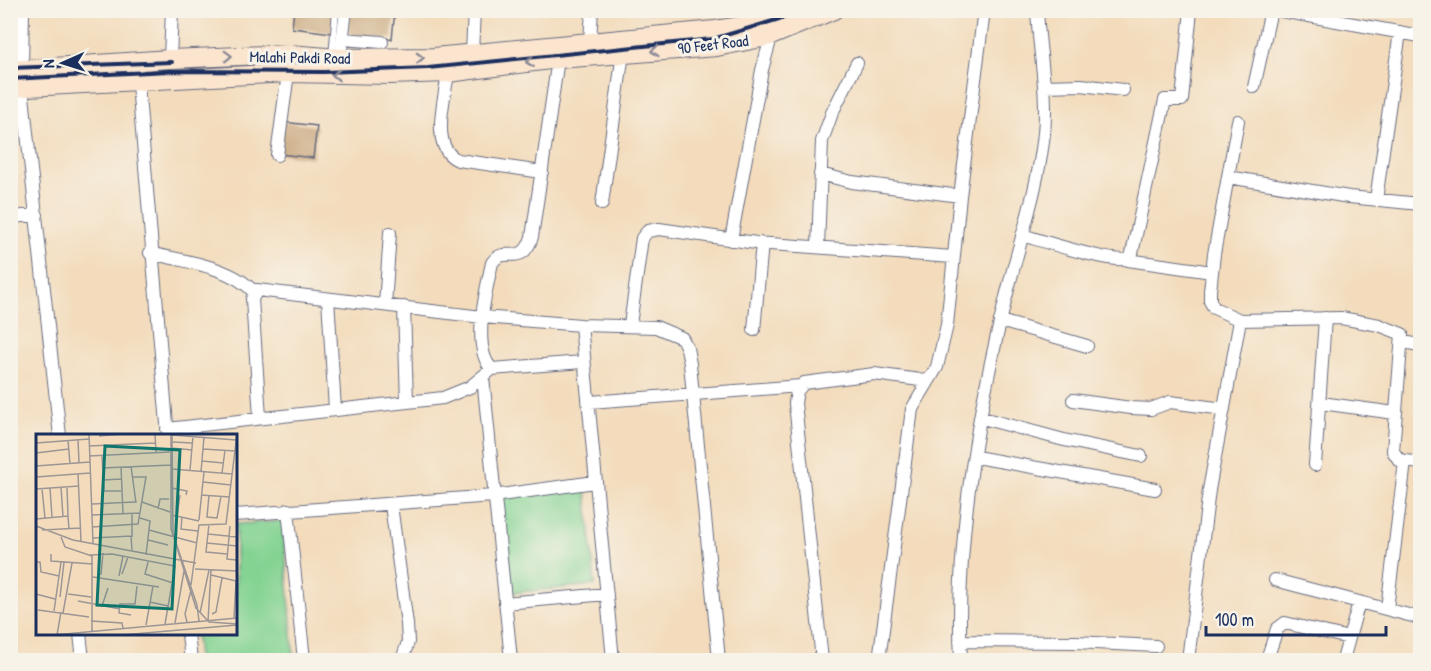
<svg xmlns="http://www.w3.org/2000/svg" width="1431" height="671" font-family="'Patrick Hand',sans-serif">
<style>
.green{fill:#84d393;stroke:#508178;stroke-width:1.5}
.building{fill:#c6a276}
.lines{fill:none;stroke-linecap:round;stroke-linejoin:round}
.lane-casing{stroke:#676b7f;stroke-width:8}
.street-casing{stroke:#676b7f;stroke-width:14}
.secondary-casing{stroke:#676b7f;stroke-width:20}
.lane{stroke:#fff;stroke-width:6}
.street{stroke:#fff;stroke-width:12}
.secondary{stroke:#fbe5cf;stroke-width:18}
.rail{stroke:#1b2f5e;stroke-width:4}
.oneway{stroke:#8b8a96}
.labels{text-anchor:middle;stroke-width:6;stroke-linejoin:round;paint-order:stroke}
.street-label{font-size:16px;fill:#1b2f5e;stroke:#f7f3e8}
.inset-road{fill:none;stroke:#9d9696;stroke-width:1.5}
.view{fill:#0f766e;fill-opacity:0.15;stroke:#0f766e;stroke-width:3}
.inset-edge{fill:none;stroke:#1b2f5e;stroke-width:3}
</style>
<rect width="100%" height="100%" fill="#f7f3e8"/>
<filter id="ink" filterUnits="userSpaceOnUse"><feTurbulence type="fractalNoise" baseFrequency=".0167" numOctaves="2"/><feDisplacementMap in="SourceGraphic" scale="12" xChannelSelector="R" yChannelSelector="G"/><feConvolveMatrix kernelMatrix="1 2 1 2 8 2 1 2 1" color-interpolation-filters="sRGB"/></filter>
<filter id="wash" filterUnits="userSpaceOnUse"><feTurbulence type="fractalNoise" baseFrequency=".008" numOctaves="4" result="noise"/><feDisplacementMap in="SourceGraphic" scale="24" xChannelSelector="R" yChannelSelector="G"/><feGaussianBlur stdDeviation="1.35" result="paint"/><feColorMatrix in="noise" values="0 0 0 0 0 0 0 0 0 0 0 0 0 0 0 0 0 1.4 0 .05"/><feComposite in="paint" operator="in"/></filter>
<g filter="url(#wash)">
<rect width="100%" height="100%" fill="#f3dbbb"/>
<path class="green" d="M586 488 595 585 509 593 497 495Z
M283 521 294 660H198L196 634H236V524Z"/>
<g id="blocks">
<path class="building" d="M294 10H335L332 33 292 28Z
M350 10H395L392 39 348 35Z
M283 122 317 126 313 158 280 154Z"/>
</g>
</g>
<g filter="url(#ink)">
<use href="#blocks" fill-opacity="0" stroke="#676b7f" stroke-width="1.5"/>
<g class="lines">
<g class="lane-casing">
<path id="lane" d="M332 56 336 10"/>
</g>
<g class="street-casing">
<path id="street" d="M1276 10 1420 36
M342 39 382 42
M590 41 592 10
M472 53 474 10
M340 58 346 10
M170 59 172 10
M558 59 532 237C522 269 504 244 492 263 486 290 471 349 492 369L583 362
M136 61 168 436
M22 70 23 10
M448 73C445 98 429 148 458 160L542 172
M1044 86 1081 85 1123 90
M22 87 60 436
M1254 87 1271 10
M1238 121 1214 254 1210 291V301L1214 308 1240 320 1341 318 1379 325 1402 334 1393 451 1399 460 1420 463
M277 155 288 73
M820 174 852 182 960 196
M1228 177 1349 197 1420 204
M1376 200 1400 32
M602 204 623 53
M10 217 37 215
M1022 235C1040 240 1118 266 1131 258L1165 100H1182L1191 10
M731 240 762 70 773 30
M818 247 822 141 832 113 857 63
M150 253C182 261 231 266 254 292
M1128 260 1212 272
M328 299 335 409
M385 305 390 233
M404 307 407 402
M1000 321 1087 346
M581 325 613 660
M630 325 642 238 648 231 659 229 756 243 953 257
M754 330 762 243
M1403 342 1420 345
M483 377 511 660
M1073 400 1131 408 1151 409 1170 402 1224 409
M590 402 800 386
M1321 403 1395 413
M260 417 252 299 257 290 482 317 581 325 656 327 682 338 687 348 690 364 719 660
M982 418 1064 440 1141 456
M167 429 443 398 470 387 492 369
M976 457 1155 489
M1315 465 1325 318
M391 505 407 624 408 642 402 660
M288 510 304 660
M236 515 493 496 595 482
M1275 580 1420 618
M505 603 607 594
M1387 609 1405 462
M80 634 83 660
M188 634 191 660
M960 641 1075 642 1156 646
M1269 653 1277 629 1285 623 1349 638
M822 660 795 403 797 391 804 383 874 374 928 381
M879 660 912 409 937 367 947 325 960 196 984 10
M961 660C955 546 976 421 1003 310 1016 251 1038 193 1044 133 1048 92 1039 51 1037 10
M1188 660 1209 490 1240 320
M1343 660 1359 602"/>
</g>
<g class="secondary-casing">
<path id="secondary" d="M10 70 170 59 289 54 340 58 434 57 715 30 755 24 795 10
M10 88 288 73 390 75 448 73 558 59 717 47 771 36 834 10"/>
</g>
<use href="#lane" class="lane"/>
<use href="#street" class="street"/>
<use href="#secondary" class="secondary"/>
<path class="rail" d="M10 68 172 62
M10 79 169 71 324 72 428 68 713 39 809 10"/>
</g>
<defs><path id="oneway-chevron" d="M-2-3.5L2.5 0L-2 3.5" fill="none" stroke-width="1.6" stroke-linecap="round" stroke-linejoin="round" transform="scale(1.5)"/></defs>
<g class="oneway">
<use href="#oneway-chevron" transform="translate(655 51) rotate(176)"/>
<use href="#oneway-chevron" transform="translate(228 56) rotate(-2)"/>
<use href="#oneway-chevron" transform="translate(420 58) rotate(-1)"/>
<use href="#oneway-chevron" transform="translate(530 62) rotate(173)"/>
<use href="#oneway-chevron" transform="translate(336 75) rotate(-179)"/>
</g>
</g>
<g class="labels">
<g class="street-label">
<text transform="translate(713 44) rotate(-7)" y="6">90 Feet Road</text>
<text transform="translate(300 57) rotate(1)" y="6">Malahi Pakdi Road</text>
</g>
</g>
<g transform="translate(36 434)">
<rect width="201" height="201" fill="#f3dbbb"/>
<path class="inset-road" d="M53 0 57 109M119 0 120 19M135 0V95L160 174 173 188 201 190M136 0 137 100 161 171 163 187M136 1 200 6M63 2 86 0M42 5 43 29M32 6 34 30M137 8 156 9M0 9 53 5M53 12 119 9M136 14 156 16M167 15 199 17M0 19 33 15M53 22 134 18M66 22 68 57H85M166 27 187 29M0 32 54 28M95 32 100 69M85 33 87 79M66 34 136 31M136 35 196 40M154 36 157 2M165 38 168 3M186 39 189 16M42 40 45 107M0 43 54 39M67 46 85 45M167 48 195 51M25 53 27 83M31 53 32 82M14 54 16 83M136 54 151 57 150 61M0 55 43 52M6 55 9 84M165 61 194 63M173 61 171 83 181 84 185 62M106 68 134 78M56 70 99 68M122 75 124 65H133M96 79V103M56 81 104 79M136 81 163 87M141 82 144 61M146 83 145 95 162 97M104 84 114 87 110 121M0 85 32 82 33 95M163 86 168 38M173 90 170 118 191 120M0 92 37 106 160 129M194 92 191 125 201 126M56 93 102 90 110 43H96M6 96 45 94M113 96 161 109M172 100 201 103M25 103 29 113 56 122V197M57 104 95 102 96 116M112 106 132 111M171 109 201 112M15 120V127L57 130M54 121 76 120 139 132 129 190M0 128H4L5 138 23 142M112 128 109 140 137 149M159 135 201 137M86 140 92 123M65 141 67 119M175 141 200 147M83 142 87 122M57 143 123 153M155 151 163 91 190 90 201 0M0 160 19 165M32 160 55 163M0 163V197M24 163 28 128M42 167 84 175M114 168 132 172M66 172 72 154M2 176 53 183M18 177 25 128M27 179 36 129M164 179 173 136M176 180 180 178 186 144M95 181 83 179 84 170H99L101 152M198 184 200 147M55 187 86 189 87 194M172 187 175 136M151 188 149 180 155 156M139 189 148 137M110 191 117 152M18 201 201 184M21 201 25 178M86 201 201 191"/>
<path class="view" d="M69 12 144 16 136 175 61 171Z"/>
<rect width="201" height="201" class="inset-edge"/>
</g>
<rect width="1431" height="671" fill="none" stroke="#f7f3e8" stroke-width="36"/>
<g transform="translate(63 63) rotate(267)" stroke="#f7f3e8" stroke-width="4.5" paint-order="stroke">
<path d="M0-4.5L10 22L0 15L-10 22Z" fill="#1b2f5e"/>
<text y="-9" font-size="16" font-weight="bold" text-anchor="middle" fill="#1b2f5e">N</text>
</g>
<path d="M1206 626v9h180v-9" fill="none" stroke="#1b2f5e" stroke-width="3"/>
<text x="1215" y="626" font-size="18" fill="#1b2f5e" stroke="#f7f3e8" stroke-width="4.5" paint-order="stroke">100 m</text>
</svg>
